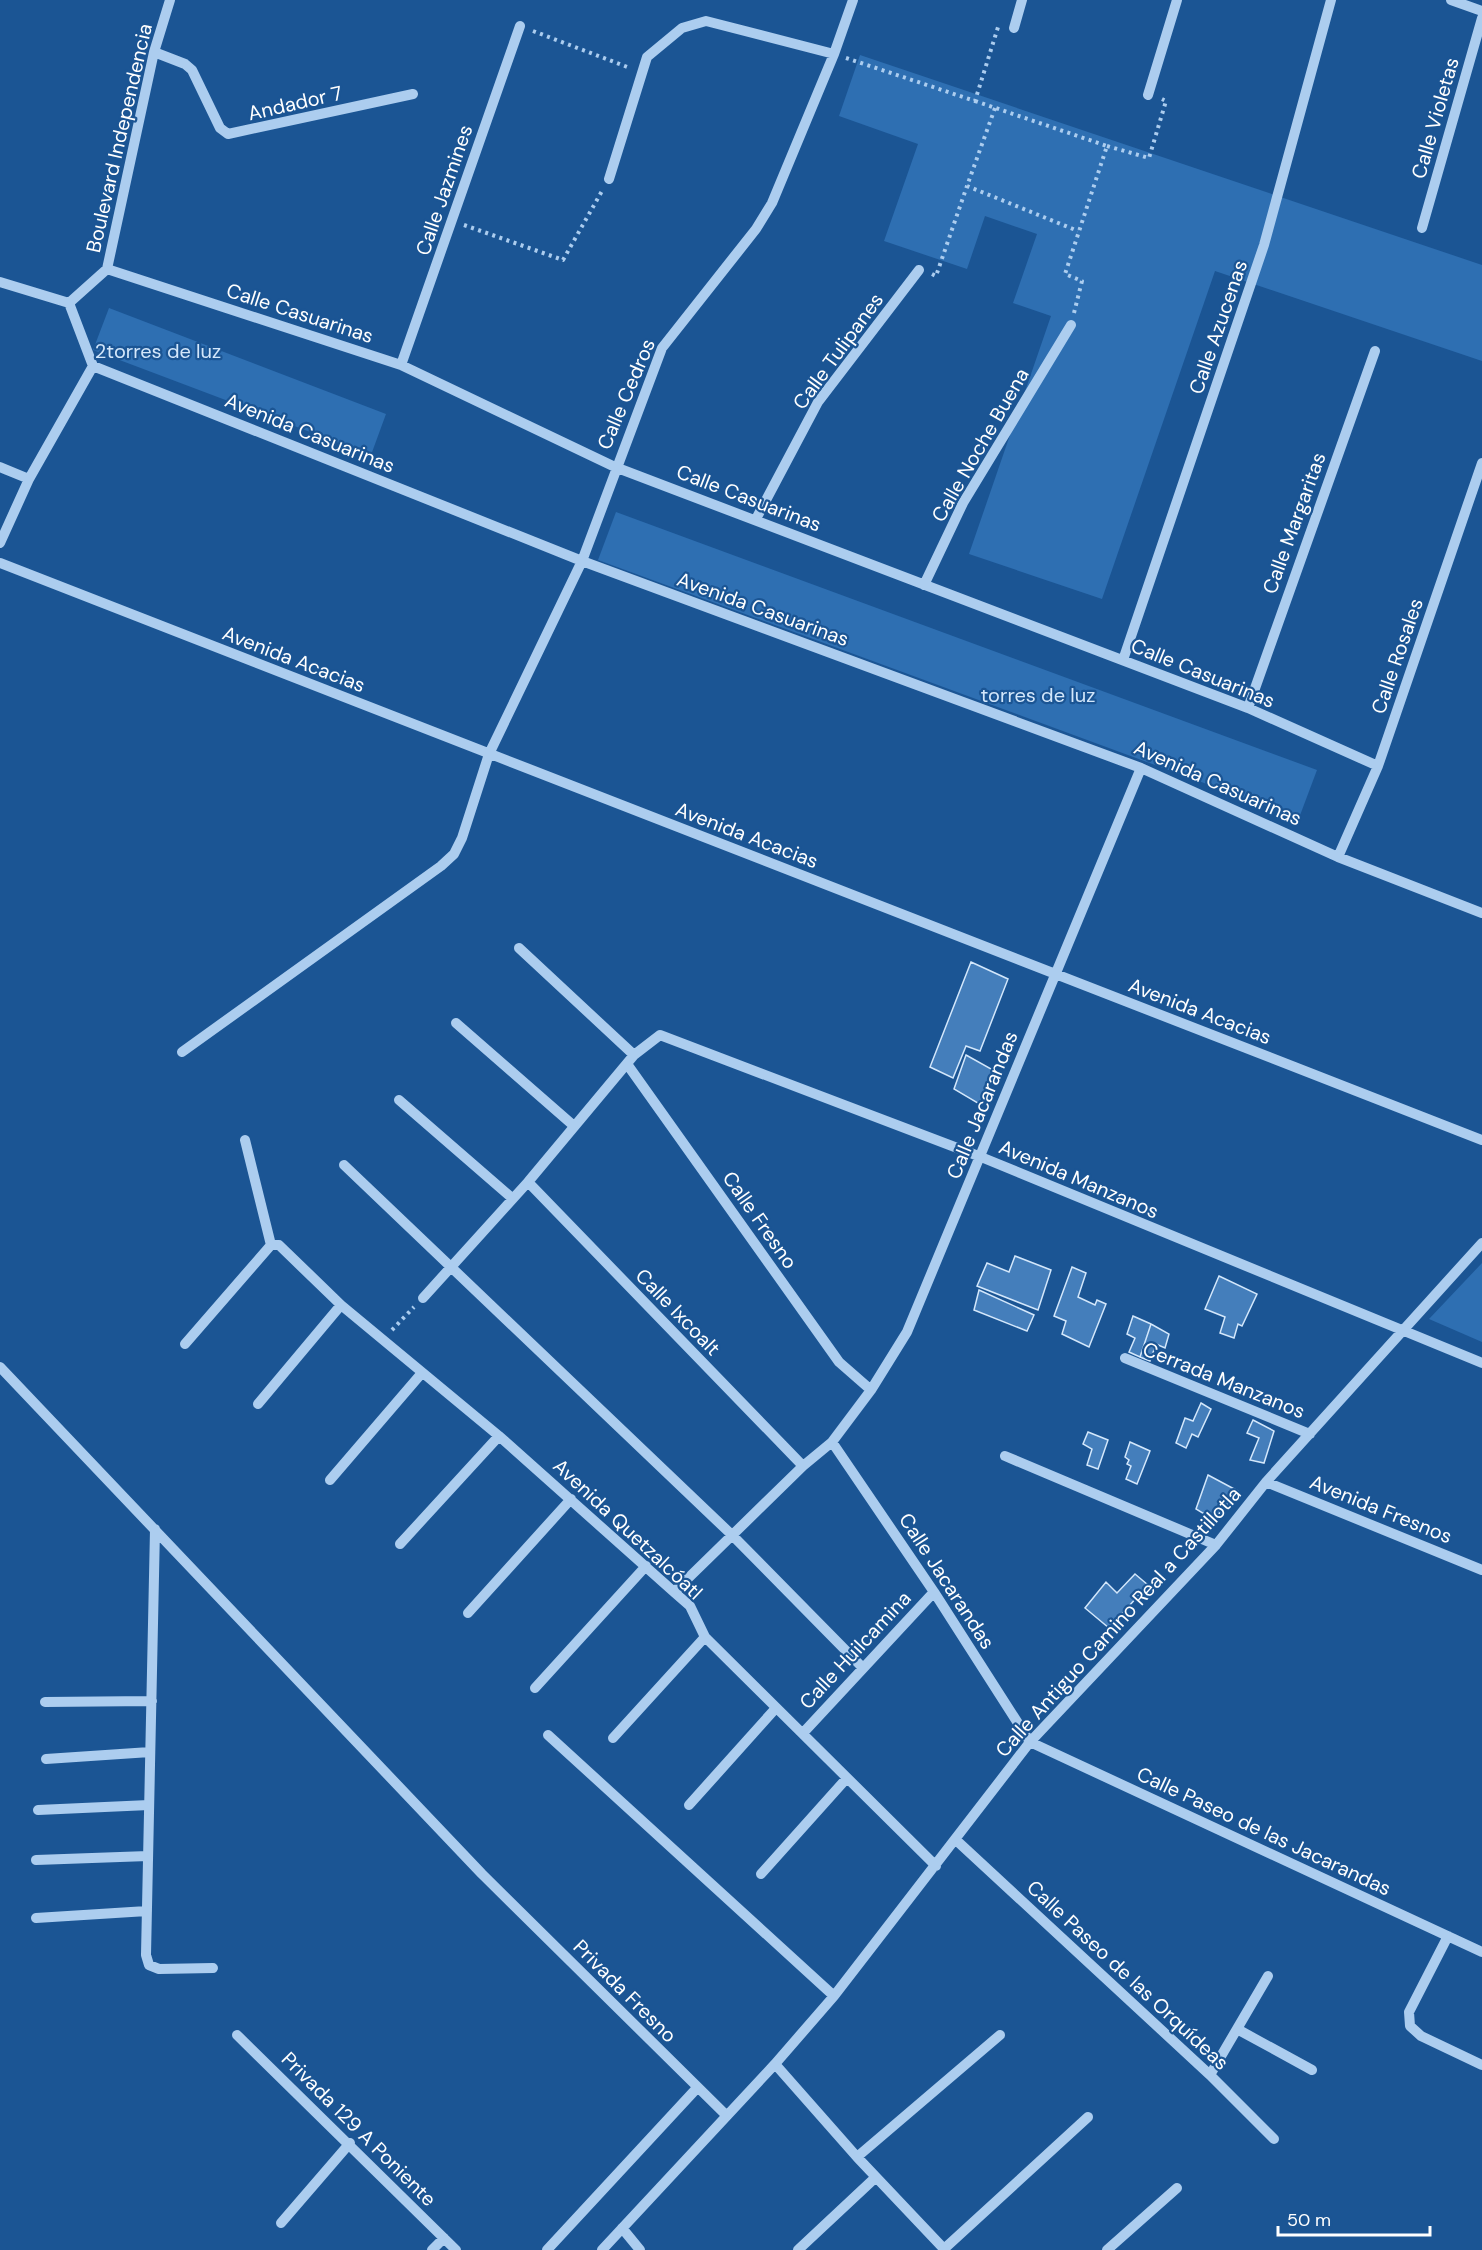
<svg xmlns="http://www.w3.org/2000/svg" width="1482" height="2250" font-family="'DM Sans',sans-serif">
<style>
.green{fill:#2e6fb2}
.building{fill:#447ebb;stroke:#d3e7fb;stroke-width:1.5}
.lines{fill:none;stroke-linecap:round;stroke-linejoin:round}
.path{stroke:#accdef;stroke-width:4;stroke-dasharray:3 4.5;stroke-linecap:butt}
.minor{stroke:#accdef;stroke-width:10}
.labels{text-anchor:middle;stroke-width:4.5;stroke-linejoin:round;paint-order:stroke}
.street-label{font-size:20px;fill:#fff;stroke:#1b5594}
.park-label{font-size:20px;fill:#d3e7fb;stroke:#1b5594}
</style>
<rect width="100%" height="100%" fill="#1b5594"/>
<path class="green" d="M860 55 1482 265V361L1215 271 1102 599 969 554 1051 316 1013 303 1037 234 985 216 967 269 884 241 918 144 839 116Z
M109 308 386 414 371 455 93 350Z
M616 512 1317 770 1299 818 598 560Z
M1482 1263V1342L1429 1319Z"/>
<path class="building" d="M971 962 1008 979 980 1051 966 1046 953 1078 930 1067Z
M966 1055 993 1070 981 1105 954 1089Z
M1015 1256 1051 1270 1038 1310 977 1286 987 1263 1009 1272Z
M1072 1267 1086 1273 1078 1297 1095 1305 1097 1300 1106 1304 1089 1347 1062 1334 1066 1321 1054 1316Z
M1219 1276 1257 1294 1242 1326 1238 1324 1234 1338 1220 1333 1225 1317 1205 1309Z
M979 1290 1034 1315 1027 1331 974 1310Z
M1133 1316 1151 1324 1140 1357 1129 1352 1135 1338 1127 1334Z
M1151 1324 1169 1334 1165 1348 1156 1344 1150 1361 1140 1357Z
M1201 1403 1211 1409 1198 1437 1192 1434 1186 1448 1176 1443 1185 1418 1193 1421Z
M1253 1420 1274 1431 1264 1463 1250 1460 1259 1438 1247 1433Z
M1088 1432 1108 1440 1098 1469 1087 1465 1092 1449 1083 1444Z
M1130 1442 1150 1451 1137 1484 1126 1479 1131 1466 1127 1464 1129 1460 1125 1457Z
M1208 1475 1238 1491 1214 1520 1196 1509Z
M1135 1574 1148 1585 1109 1628 1085 1608 1106 1582 1117 1593Z"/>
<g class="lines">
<path class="path" d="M533 31 630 68
M846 58 975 101 999 24
M975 101 1107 146 1065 274 1082 281 1074 313
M995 108 967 186 1078 231
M1107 146 1149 158 1166 101 1162 99
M464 225 563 260 602 191
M932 274 936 276 967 186
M392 1330 414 1307"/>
<path class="minor" d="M1451 0 1482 11
M1014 28 1022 0
M154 52 185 64 192 70 220 128 228 134 413 94
M1148 95 1177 0
M609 179 647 57 682 28 706 21 834 54
M1422 228 1482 18
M107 269 401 365 615 467 1248 708 1378 766
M0 282 69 303
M69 303 93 366 582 561 1141 768 1338 857 1482 913
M69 303 107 269 154 52 170 0
M401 365 520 26
M0 467 29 479
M756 519 818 402 919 270
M0 543 29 479 93 366
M0 563 1482 1140
M924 585 963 503 1071 325
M1123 660 1264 245 1331 0
M1248 708 1375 351
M1338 857 1378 766 1482 463
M519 948 634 1055
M456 1023 574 1126
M182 1052 441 866 454 854 462 838 489 754 582 561 662 348 756 229 772 203 834 54 853 0
M627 1064 839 1362 871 1390
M399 1100 512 1198
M245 1140 271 1245
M344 1165 733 1536 863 1668
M528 1182 803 1466
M271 1245H279L341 1305 499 1436 674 1592 690 1606 705 1637 936 1866
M423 1298 528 1182 634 1055 660 1035 981 1157 1482 1363
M185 1344 271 1245
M1125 1358 1310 1434
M0 1367 482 1874 726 2115
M258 1404 341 1305
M832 1442 934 1592 1030 1742 1482 1952
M1005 1456 1216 1545
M330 1480 421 1374
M1266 1482 1482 1570
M155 1529 146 1955 149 1965 159 1969 213 1968
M400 1544 499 1436
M674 1592 803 1466 832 1442 871 1390 907 1332 1141 768
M468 1613 571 1499
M535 1688 646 1566
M45 1702 152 1701
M803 1733 934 1592
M548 1735 834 1996
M613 1738 705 1637
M46 1759 150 1752
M689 1805 776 1708
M38 1810 149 1805
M956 1840 1210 2075 1274 2139
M36 1860 148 1856
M761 1874 847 1778
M36 1918 147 1911
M1448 1936 1409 2012 1410 2026 1421 2036 1482 2065
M1237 2029 1312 2070
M237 2035 456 2250
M775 2064 857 2157 945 2250
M1210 2075 1268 1976
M857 2157 1000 2035
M281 2223 350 2143
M622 2228 640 2250
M944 2249 1088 2117
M432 2250 444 2238
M547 2250 697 2088
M602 2250 775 2064 834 1996 1030 1742 1216 1545 1266 1482 1482 1243
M798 2250 876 2177
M1107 2250 1177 2188"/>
</g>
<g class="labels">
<g class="street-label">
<text transform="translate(295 103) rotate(-13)" y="7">Andador 7</text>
<text transform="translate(1435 118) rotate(-74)" y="7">Calle Violetas</text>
<text transform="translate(119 138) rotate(-77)" y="7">Boulevard Independencia</text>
<text transform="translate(444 190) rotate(-71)" y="7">Calle Jazmines</text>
<text transform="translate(300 313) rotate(18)" y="7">Calle Casuarinas</text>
<text transform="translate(1218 327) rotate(-71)" y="7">Calle Azucenas</text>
<text transform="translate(838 351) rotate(-54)" y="7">Calle Tulipanes</text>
<text transform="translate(626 394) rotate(-67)" y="7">Calle Cedros</text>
<text transform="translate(310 433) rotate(22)" y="7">Avenida Casuarinas</text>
<text transform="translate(980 445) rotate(-60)" y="7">Calle Noche Buena</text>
<text transform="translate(749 498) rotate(21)" y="7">Calle Casuarinas</text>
<text transform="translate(1294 523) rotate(-70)" y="7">Calle Margaritas</text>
<text transform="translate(763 609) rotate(20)" y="7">Avenida Casuarinas</text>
<text transform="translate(1397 656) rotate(-71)" y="7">Calle Rosales</text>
<text transform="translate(294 659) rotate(21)" y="7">Avenida Acacias</text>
<text transform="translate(1203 673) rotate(22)" y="7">Calle Casuarinas</text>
<text transform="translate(1218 783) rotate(24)" y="7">Avenida Casuarinas</text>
<text transform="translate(747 835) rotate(21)" y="7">Avenida Acacias</text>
<text transform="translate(1200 1011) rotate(21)" y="7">Avenida Acacias</text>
<text transform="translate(982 1105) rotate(-68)" y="7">Calle Jacarandas</text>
<text transform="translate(1079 1179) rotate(23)" y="7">Avenida Manzanos</text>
<text transform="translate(760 1220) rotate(55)" y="7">Calle Fresno</text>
<text transform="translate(678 1312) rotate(46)" y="7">Calle Ixcoalt</text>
<text transform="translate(1224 1380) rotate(22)" y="7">Cerrada Manzanos</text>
<text transform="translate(1381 1509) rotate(22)" y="7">Avenida Fresnos</text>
<text transform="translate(628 1529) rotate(43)" y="7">Avenida Quetzalcóatl</text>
<text transform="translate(947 1581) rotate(57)" y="7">Calle Jacarandas</text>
<text transform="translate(1118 1622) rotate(-48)" y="7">Calle Antiguo Camino Real a Castillotla</text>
<text transform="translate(855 1650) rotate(-47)" y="7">Calle Huilcamina</text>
<text transform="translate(1264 1831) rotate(25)" y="7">Calle Paseo de las Jacarandas</text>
<text transform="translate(1128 1975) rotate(43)" y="7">Calle Paseo de las Orquídeas</text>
<text transform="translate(625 1991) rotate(45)" y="7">Privada Fresno</text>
<text transform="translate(359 2129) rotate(45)" y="7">Privada 129 A Poniente</text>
</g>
<g class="park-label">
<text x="158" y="358">2torres de luz</text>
<text x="1038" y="702">torres de luz</text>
</g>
</g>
<path d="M1278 2226v9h152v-9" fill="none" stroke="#ffffff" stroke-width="3"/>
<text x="1287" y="2226" font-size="18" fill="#ffffff" stroke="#1b5594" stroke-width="4.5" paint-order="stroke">50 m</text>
</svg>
